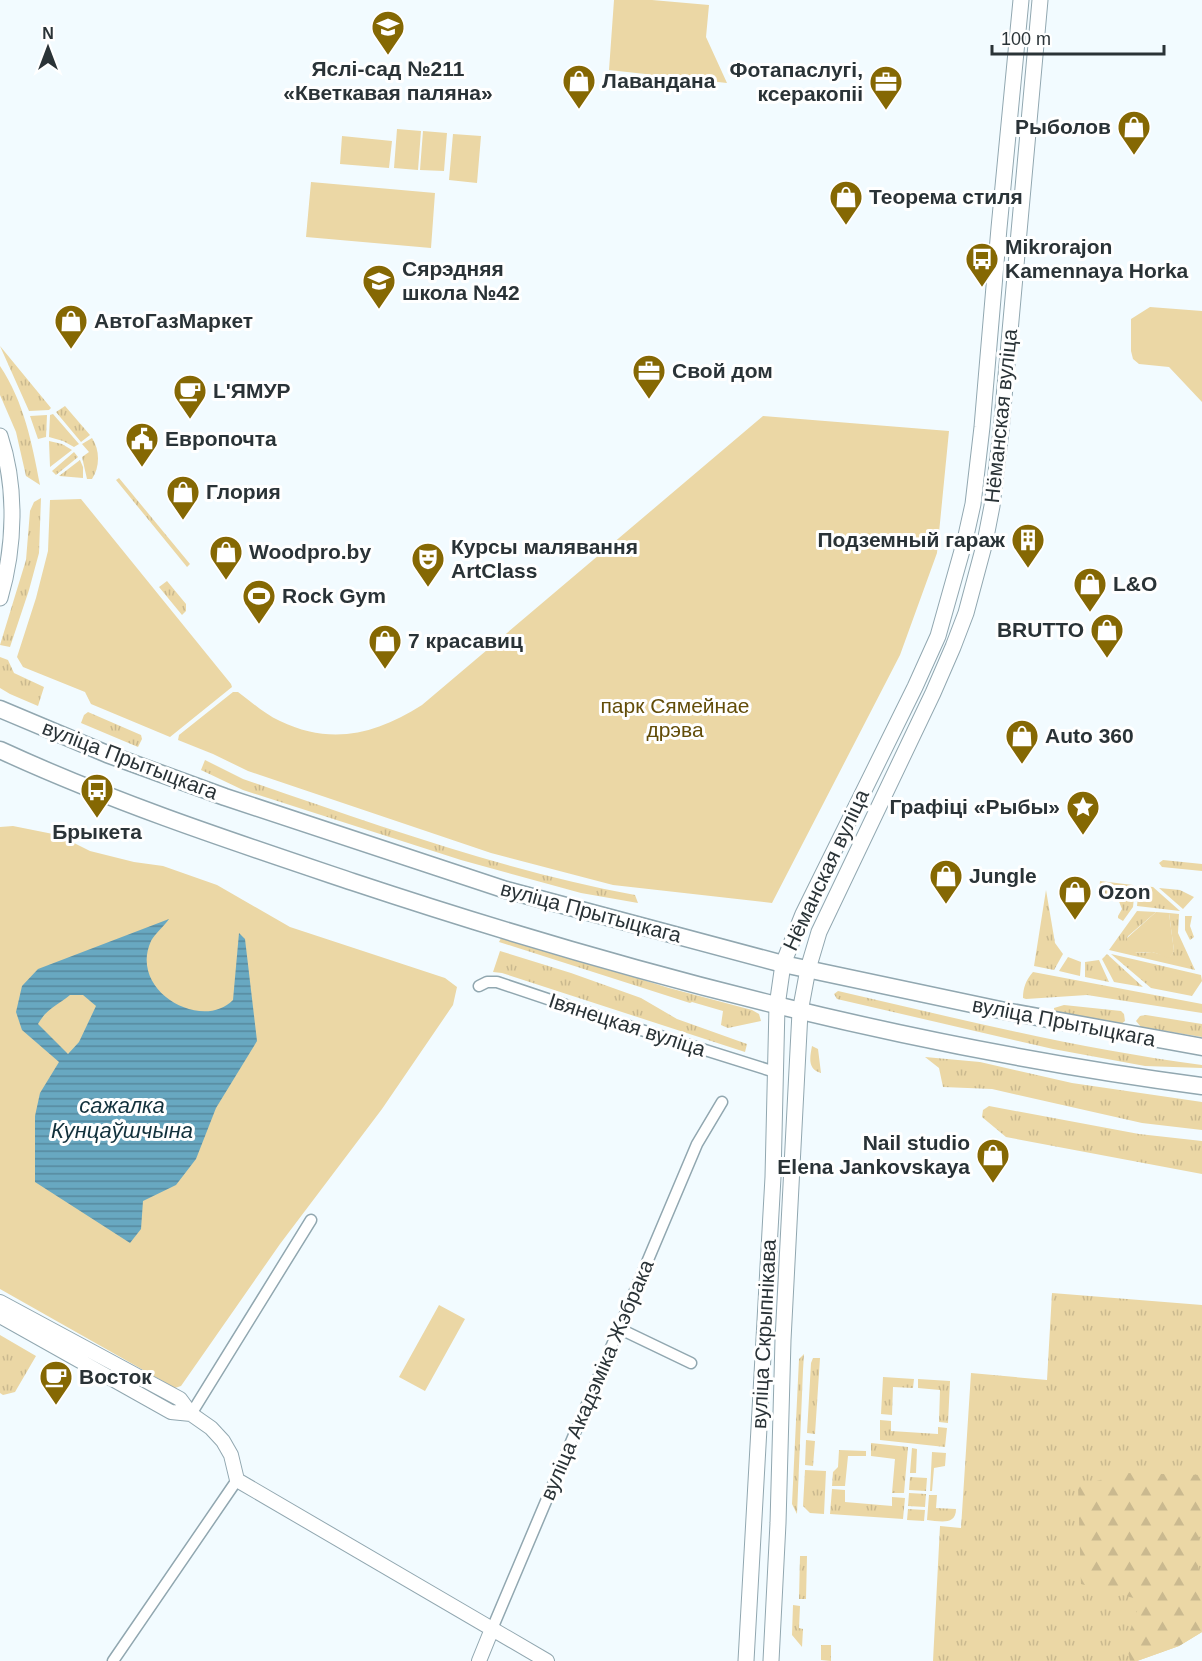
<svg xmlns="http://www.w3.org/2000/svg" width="1202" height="1661" font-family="Helvetica,sans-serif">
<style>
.grass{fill:url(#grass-tufts)}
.forest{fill:url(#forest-firs)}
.green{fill:#ebd7a5}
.water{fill:url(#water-rules);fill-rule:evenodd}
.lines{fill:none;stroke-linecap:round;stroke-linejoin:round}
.minor-casing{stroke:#91a7b0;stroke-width:13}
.tertiary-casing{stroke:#91a7b0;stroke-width:16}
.secondary-casing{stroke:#91a7b0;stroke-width:17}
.primary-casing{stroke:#91a7b0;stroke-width:19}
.minor{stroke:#fff;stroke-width:10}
.tertiary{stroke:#fff;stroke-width:14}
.secondary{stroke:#fff;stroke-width:15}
.primary{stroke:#fff;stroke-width:16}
.labels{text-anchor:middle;stroke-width:6;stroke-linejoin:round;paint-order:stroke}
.poi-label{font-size:21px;font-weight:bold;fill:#2a3337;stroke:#fff;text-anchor:start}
.street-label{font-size:21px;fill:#2a3337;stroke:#fff}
.park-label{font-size:21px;fill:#634d09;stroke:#fff}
.water-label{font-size:22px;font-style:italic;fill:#12313c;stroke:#fff}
</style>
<defs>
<pattern id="grass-tufts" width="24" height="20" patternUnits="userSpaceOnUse" patternTransform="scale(1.5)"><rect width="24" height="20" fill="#ebd7a5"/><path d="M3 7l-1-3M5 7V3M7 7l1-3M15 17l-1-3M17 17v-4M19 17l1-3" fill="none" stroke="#cab98f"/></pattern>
<pattern id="forest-firs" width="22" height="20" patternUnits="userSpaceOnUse" patternTransform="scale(1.5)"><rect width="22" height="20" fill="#ebd7a5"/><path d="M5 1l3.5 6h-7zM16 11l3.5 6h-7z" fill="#cab98f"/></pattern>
<pattern id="water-rules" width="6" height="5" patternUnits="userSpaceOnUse" patternTransform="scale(1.5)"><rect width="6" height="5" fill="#68a8c1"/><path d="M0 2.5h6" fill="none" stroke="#56899e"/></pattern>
</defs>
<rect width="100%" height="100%" fill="#f2fbff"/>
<path class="grass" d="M0 346 51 408 49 410 29 411Z
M0 366C24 402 32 443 40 485L26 476 16 432 0 395Z
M65 406 90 435 81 442 56 412Z
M53 414 79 444 74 447 63 441 49 437 50 415Z
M47 415 46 437 38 439 30 416Z
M92 438C100 450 100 467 92 479H87L82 457 89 452 82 444Z
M49 441 62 444 72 450 50 467Z
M74 452 78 457 56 475 52 471Z
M80 460 83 467V478L59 476Z
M119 478 190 564 187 567 116 480Z
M41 498 39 553 29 590 10 647 0 645 26 560 30 511 34 502Z
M167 581 186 604V611L182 615 159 587Z
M0 657 8 660 14 673 44 687 38 706 10 694 0 688Z
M88 712 141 735 142 739 138 747 81 723 84 715Z
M205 760 243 779C371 823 501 870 635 895L638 903 581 893 461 860 243 790 201 770Z
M1163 860 1202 864V871L1162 867 1159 863Z
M1100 881 1133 885 1135 888 1133 907 1123 921 1118 918V916L1122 909 1118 899 1099 896Z
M1139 886 1153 887 1180 911 1137 906Z
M1159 888 1180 890 1194 897 1183 909Z
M1046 890 1055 943 1063 954 1054 970 1034 966Z
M1137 911 1156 912 1127 937 1136 953 1152 952 1170 957 1174 951 1169 913 1179 914 1178 933 1195 970 1109 950Z
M1185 916H1192L1190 926 1194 937 1190 940 1185 930Z
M502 936 669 988 752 1010 759 1014 761 1021 728 1028 721 1025 723 1011 692 1002 690 1003 499 942Z
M500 951 571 973 641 998 677 1019 747 1044 745 1052 502 973 493 972Z
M1107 954 1143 987 1114 982 1102 959Z
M1111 954 1201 975 1202 981 1192 996 1151 988Z
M1068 957 1081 962 1080 976 1059 971Z
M1099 960 1109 982 1085 977V962Z
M1033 972 1202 1004V1013L1087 995 1026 999 1023 998C1023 988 1026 980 1033 972Z
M838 991C959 1019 1079 1049 1202 1065V1068L1145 1066 1053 1049 837 999 834 994Z
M1064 1005 1121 1011 1124 1014 1125 1021 1120 1025 1054 1011V1008Z
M1146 1015 1202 1024V1037L1141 1027 1136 1021 1140 1016Z
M812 1046 818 1049 821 1073C807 1069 810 1057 812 1046Z
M925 1057 980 1062 1072 1083 1202 1102V1130L1142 1123 992 1089 943 1087 939 1068Z
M989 1106 1139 1134 1202 1141V1174L1006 1137 982 1117 983 1110Z
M1052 1293 1202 1305V1632L1179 1646 1137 1661H933L940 1526 961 1528 971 1373 1047 1380Z
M0 1335 36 1356 15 1392 3 1395 0 1393Z
M804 1354 803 1370 797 1514 792 1504 799 1359Z
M813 1358H820L815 1434 807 1433 811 1363Z
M883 1377 914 1379 913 1388 893 1387 892 1415 881 1414Z
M918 1379 950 1381 948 1423 939 1422 940 1390 918 1388Z
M880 1420 891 1421V1431L938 1434V1427L947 1428 945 1447 880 1440Z
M806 1440 815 1441 813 1466 805 1465Z
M871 1443 908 1447 904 1493H892L895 1459 871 1456Z
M912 1448 917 1449 916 1473H910Z
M839 1450 866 1451V1456H848L845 1486H832L833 1472 838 1467Z
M932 1452 946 1453 945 1466 934 1468 932 1491H930Z
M805 1470 826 1471 824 1514 810 1513 803 1506Z
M910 1477 927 1478 926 1491 909 1490Z
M832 1489 845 1490V1502L892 1506V1497L905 1498 903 1519 830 1514Z
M909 1493 926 1494 925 1507 908 1506Z
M929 1495H937L936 1508 956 1509C956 1526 939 1521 927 1520Z
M908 1509 925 1510 924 1521 907 1520Z
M800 1556H807L806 1599H799Z
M793 1605 800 1606 799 1628 803 1629 802 1647 792 1635Z
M821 1645H831V1661L821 1660Z"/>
<path class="forest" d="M1126 1473 1202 1475V1536L1199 1537 1198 1582 1202 1586V1632L1179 1646 1137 1661H1130L1126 1641 1141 1600 1081 1584 1078 1486Z"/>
<path class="green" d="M614 0H652L709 5 706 37 727 83 609 70Z
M397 129 421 131 418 170 394 168Z
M423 131 447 133 444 171 420 170Z
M453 134 481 136 477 183 449 180Z
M342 136 392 141 389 168 340 164Z
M311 182 435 193 431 248 306 237Z
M1150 307 1202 311V402L1169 367 1139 364 1133 359 1131 351V319Z
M763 416 949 431 937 553 900 655 772 903 613 885 491 853 248 771 213 754 178 740 179 735 233 692H238C252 702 264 714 280 721 332 746 376 734 422 705Z
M81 499 231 684 232 687 170 737 91 704 85 692 23 667 17 657 36 598 48 551 50 500Z
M13 826 58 835 90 851 134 862 163 866 217 885 290 927 445 978 457 987 453 1005 382 1109 280 1244 181 1386 175 1388 0 1289V827Z
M1156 912 1169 913 1174 951 1170 958C1163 957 1158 953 1151 952 1137 951 1127 959 1127 938Z
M439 1305 465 1319 425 1391 399 1377Z"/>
<path class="water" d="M169 919C164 926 155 934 151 941 128 991 202 1032 233 1000L239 933 245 939 257 1041 216 1108 196 1159 176 1185 143 1201 141 1229 130 1243 35 1182V1116L40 1093 59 1062 22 1030 16 1012 22 986 38 969ZM70 995H83L96 1006 79 1042 68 1054 38 1024C47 1008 57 1006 70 995Z"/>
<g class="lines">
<g class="minor-casing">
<path id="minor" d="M479 986 487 982H497L619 1023 775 1072
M618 1328 691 1363
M191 1414 311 1220
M492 1629 697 1144 722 1102
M113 1661 237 1480"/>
</g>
<g class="tertiary-casing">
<path id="tertiary" d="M0 1302 180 1399 191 1414 211 1428 223 1441 231 1455 237 1480 547 1661
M0 1316 171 1412 191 1414
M479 1661 492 1629"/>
</g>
<g class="secondary-casing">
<path id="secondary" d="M0 436C17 487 15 547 0 598
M746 1661 773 1177 777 1006 783 964 803 914 915 687 938 636 965 540 973 504 982 427 999 228 1021 0
M771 1661 778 1523 783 1340 800 1012 808 969 819 932 933 693 953 647 966 613 985 542 992 506 1001 431 1040 0"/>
</g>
<g class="primary-casing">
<path id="primary" d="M0 709 107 754 225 797 506 890 783 964 1005 1011 1202 1047
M0 750C115 803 234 842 353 882 630 974 913 1048 1202 1086"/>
</g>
<use href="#minor" class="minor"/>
<use href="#tertiary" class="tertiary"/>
<use href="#secondary" class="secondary"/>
<use href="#primary" class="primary"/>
</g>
<defs>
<g id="school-pin" transform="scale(1.725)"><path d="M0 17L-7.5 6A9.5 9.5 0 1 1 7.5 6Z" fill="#856803" stroke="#fff"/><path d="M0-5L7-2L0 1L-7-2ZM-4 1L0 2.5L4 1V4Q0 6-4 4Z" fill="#fff"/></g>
<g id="shop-pin" transform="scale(1.725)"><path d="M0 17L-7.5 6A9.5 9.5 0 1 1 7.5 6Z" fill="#856803" stroke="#fff"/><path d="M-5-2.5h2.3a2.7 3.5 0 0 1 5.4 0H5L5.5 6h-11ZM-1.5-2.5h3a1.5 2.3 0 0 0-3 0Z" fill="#fff"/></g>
<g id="office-pin" transform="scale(1.725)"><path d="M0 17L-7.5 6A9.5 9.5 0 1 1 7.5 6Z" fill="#856803" stroke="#fff"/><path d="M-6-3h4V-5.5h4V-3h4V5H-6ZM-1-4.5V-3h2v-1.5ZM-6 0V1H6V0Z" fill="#fff"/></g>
<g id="bus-pin" transform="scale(1.725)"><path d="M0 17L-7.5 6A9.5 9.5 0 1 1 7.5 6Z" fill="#856803" stroke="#fff"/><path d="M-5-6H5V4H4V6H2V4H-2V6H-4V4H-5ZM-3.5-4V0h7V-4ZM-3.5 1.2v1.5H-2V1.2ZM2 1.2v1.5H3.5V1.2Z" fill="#fff"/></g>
<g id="cafe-pin" transform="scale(1.725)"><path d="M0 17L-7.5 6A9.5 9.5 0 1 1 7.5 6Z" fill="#856803" stroke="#fff"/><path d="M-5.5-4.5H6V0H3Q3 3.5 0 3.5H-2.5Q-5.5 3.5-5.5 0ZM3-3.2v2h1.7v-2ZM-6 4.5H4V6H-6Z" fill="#fff"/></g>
<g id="civic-pin" transform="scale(1.725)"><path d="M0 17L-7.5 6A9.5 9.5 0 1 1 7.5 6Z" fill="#856803" stroke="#fff"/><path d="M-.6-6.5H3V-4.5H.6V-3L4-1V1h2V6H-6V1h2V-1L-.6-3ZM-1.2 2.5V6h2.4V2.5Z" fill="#fff"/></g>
<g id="building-pin" transform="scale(1.725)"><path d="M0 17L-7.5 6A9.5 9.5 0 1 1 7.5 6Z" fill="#856803" stroke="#fff"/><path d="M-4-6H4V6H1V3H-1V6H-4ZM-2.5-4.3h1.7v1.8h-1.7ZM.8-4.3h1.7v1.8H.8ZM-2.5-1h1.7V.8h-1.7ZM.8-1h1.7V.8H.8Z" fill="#fff"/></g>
<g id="theatre-pin" transform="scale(1.725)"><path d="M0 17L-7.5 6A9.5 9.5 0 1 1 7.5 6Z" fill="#856803" stroke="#fff"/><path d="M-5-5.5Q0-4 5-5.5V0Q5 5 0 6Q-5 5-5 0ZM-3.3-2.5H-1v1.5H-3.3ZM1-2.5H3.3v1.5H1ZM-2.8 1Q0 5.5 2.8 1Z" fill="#fff"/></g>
<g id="stadium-pin" transform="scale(1.725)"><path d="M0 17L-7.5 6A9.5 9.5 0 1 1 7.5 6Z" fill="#856803" stroke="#fff"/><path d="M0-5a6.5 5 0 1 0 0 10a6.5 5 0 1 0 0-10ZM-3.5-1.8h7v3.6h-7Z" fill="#fff"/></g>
<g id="sight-pin" transform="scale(1.725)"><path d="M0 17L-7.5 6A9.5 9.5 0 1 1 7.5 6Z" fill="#856803" stroke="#fff"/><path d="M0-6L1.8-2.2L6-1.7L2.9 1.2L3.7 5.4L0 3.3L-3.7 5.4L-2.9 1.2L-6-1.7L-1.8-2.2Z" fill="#fff"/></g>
</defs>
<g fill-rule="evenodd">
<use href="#school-pin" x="388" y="27"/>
<use href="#shop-pin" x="579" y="81"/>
<use href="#office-pin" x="886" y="82"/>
<use href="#shop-pin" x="1134" y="127"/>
<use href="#shop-pin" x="846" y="197"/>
<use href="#bus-pin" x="982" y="259"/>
<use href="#school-pin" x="379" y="281"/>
<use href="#shop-pin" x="71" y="321"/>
<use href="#office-pin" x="649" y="371"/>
<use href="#cafe-pin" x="190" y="391"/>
<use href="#civic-pin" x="142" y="439"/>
<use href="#shop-pin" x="183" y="492"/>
<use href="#building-pin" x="1028" y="540"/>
<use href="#shop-pin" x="226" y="552"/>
<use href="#theatre-pin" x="428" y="559"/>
<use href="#shop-pin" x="1090" y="584"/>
<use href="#stadium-pin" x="259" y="596"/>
<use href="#shop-pin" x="1107" y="630"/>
<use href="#shop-pin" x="385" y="641"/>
<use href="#shop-pin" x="1022" y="736"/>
<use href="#bus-pin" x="97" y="790"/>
<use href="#sight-pin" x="1083" y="807"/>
<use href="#shop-pin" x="946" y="876"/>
<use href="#shop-pin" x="1075" y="892"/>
<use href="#shop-pin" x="993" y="1155"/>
<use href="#cafe-pin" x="56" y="1377"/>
</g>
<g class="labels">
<g class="poi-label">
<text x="388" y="76" text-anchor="middle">Яслі-сад №211<tspan x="388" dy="24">«Кветкавая паляна»</tspan></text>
<text x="863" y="77" text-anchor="end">Фотапаслугі,<tspan x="863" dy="24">ксеракопіі</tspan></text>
<text x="602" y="88">Лавандана</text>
<text x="1111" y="134" text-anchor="end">Рыболов</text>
<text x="869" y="204">Теорема стиля</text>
<text x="1005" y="254">Mikrorajon<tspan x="1005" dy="24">Kamennaya Horka</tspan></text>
<text x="402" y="276">Сярэдняя<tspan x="402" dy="24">школа №42</tspan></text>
<text x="94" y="328">АвтоГазМаркет</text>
<text x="672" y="378">Свой дом</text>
<text x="213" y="398">L'ЯМУР</text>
<text x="165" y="446">Европочта</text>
<text x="206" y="499">Глория</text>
<text x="1005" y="547" text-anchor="end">Подземный гараж</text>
<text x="451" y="554">Курсы малявання<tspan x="451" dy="24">ArtClass</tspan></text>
<text x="249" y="559">Woodpro.by</text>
<text x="1113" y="591">L&amp;O</text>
<text x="282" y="603">Rock Gym</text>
<text x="1084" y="637" text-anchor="end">BRUTTO</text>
<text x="408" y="648">7 красавиц</text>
<text x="1045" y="743">Auto 360</text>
<text x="1060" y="814" text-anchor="end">Графіці «Рыбы»</text>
<text x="97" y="839" text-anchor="middle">Брыкета</text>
<text x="969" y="883">Jungle</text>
<text x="1098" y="899">Ozon</text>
<text x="970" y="1150" text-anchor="end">Nail studio<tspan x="970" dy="24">Elena Jankovskaya</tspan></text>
<text x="79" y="1384">Восток</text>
</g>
<g class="street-label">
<text transform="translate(1001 416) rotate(-84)" y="7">Нёманская вуліца</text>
<text transform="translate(130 760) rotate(21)" y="7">вуліца Прытыцкага</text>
<text transform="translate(826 870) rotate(-65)" y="7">Нёманская вуліца</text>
<text transform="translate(591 912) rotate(15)" y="7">вуліца Прытыцкага</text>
<text transform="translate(1064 1022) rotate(11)" y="7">вуліца Прытыцкага</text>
<text transform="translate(627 1025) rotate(18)" y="7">Івянецкая вуліца</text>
<text transform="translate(764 1334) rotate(-87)" y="7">вуліца Скрыпнікава</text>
<text transform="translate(597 1380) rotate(-67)" y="7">вуліца Акадэміка Жэбрака</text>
</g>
<g class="park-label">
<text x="675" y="713">парк Сямейнае<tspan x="675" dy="24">дрэва</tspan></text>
</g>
<g class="water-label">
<text x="122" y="1113">сажалка<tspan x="122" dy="25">Кунцаўшчына</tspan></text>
</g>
</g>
<g transform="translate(48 48)" stroke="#ffffff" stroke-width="4.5" paint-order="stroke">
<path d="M0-4.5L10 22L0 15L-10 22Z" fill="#2a3337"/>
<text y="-9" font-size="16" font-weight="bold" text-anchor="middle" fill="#2a3337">N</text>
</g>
<path d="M992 45v9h172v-9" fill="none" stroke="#2a3337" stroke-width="3"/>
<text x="1001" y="45" font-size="18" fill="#2a3337" stroke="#ffffff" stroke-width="4.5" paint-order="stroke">100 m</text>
</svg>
